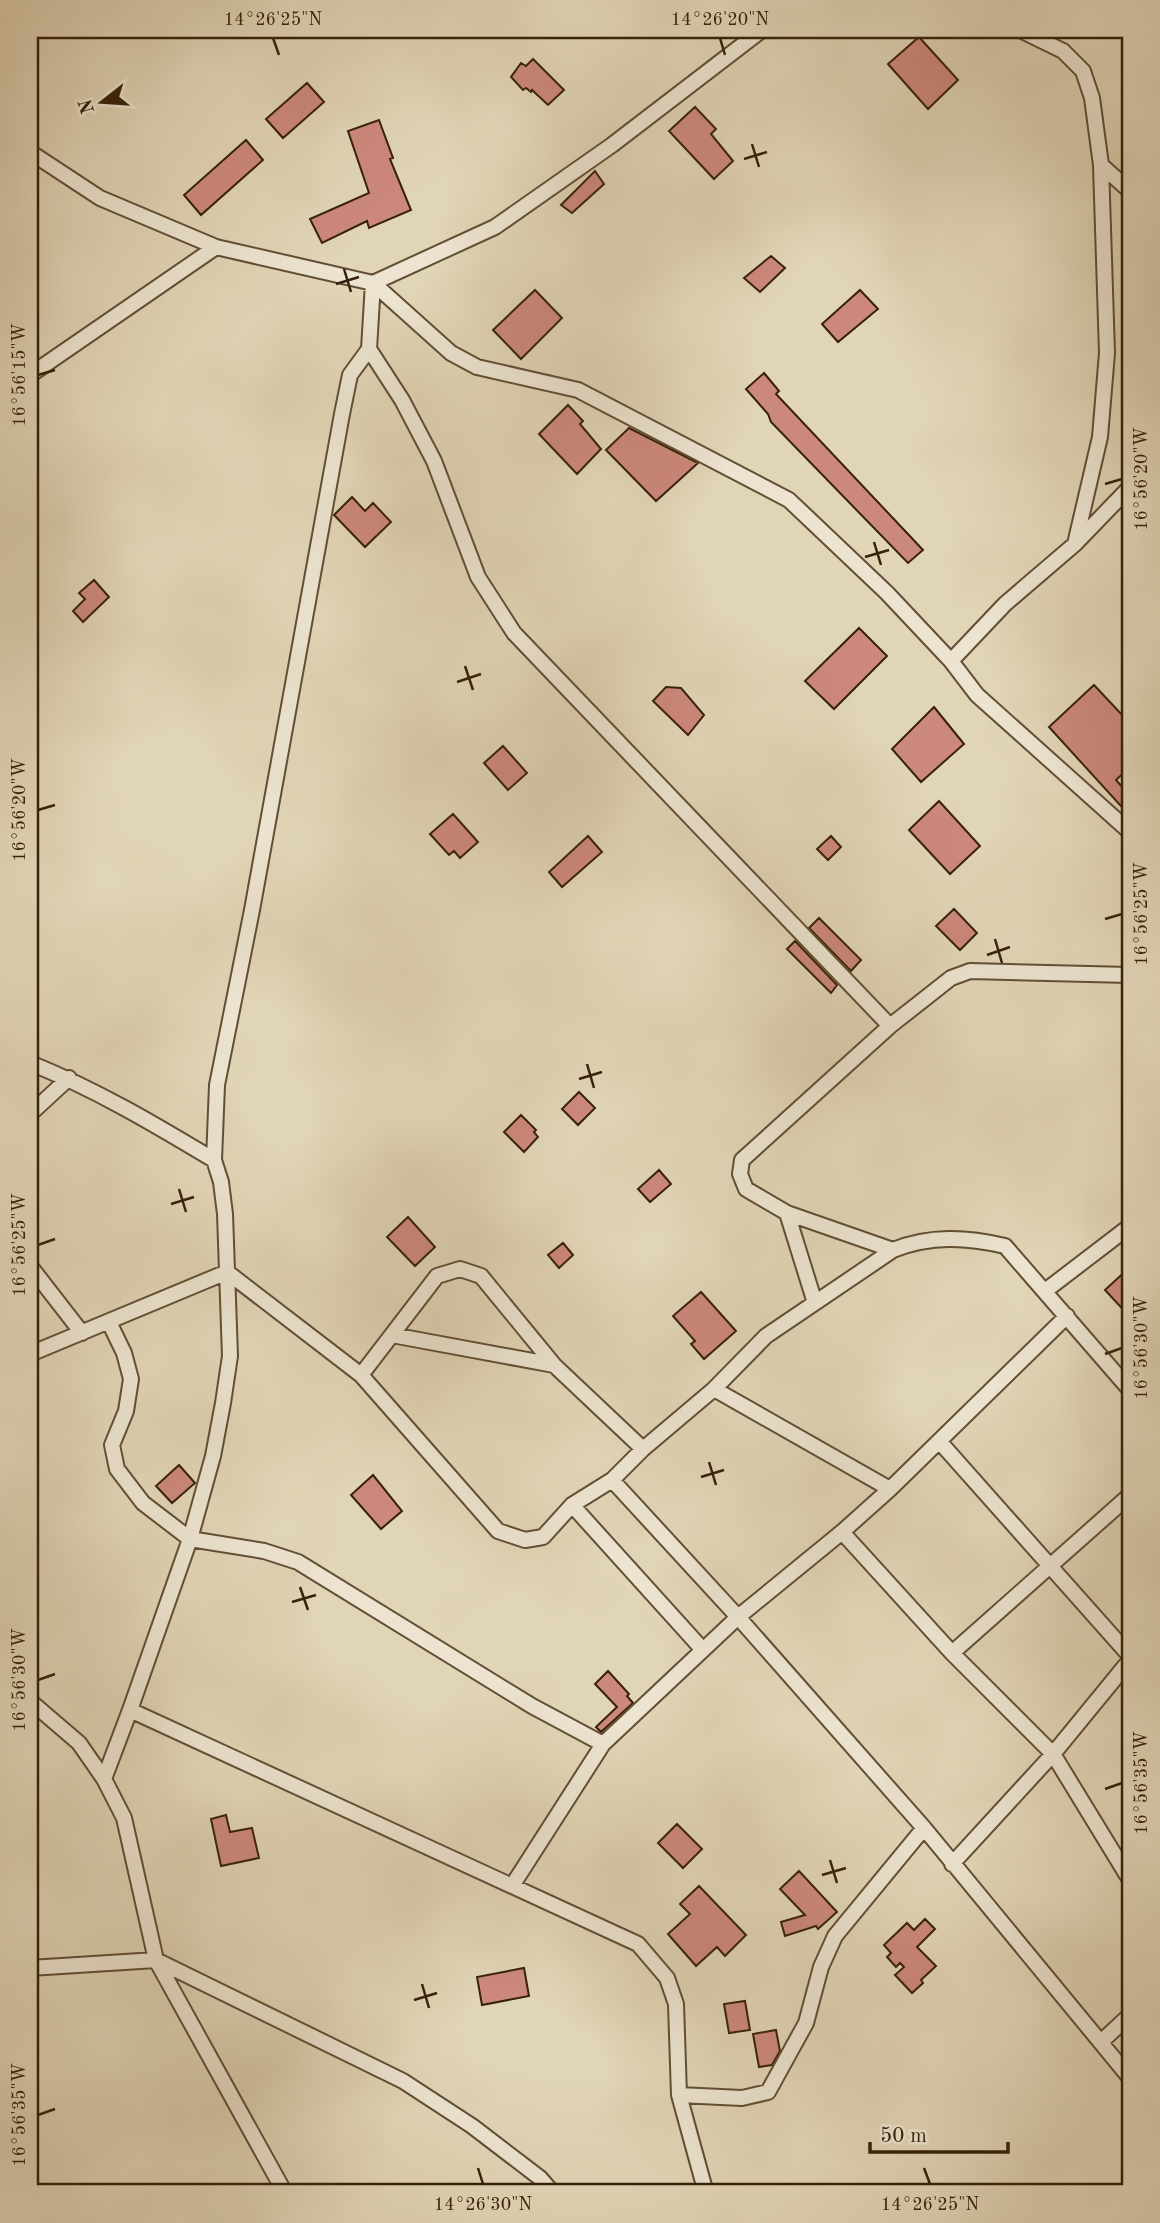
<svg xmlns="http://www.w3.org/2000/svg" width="1160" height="2223" font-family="'Old Standard TT',serif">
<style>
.building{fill:#cd887d;stroke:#37210a;stroke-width:2}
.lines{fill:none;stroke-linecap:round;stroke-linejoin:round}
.minor-casing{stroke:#624e35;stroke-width:18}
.minor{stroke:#ece4d0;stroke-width:14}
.ticks{fill:none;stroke:#37210a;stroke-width:2.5}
.neatline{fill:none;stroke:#37210a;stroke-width:2.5}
.ticks-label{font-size:18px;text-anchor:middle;fill:#37210a}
</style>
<rect width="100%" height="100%" fill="#e1d5b7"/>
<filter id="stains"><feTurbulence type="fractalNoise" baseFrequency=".00286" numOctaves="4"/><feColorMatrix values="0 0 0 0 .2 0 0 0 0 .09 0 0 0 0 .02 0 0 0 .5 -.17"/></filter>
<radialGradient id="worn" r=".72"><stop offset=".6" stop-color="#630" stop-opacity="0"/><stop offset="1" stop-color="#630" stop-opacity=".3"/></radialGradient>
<path class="building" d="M919 37 958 80 928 109 888 64Z
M533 59 564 90 548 105 532 90 531 92 526 88 523 90 511 77 521 63 526 66Z
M307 83 324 102 283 138 266 119Z
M695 107 716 129 711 134 733 161 714 179 669 131Z
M379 120 393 158 390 159 411 210 369 228 367 221 322 243 310 219 369 193 348 131Z
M246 140 263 160 201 215 184 195Z
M595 171 604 184 572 213 561 205Z
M771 256 785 268 760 292 744 278Z
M535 290 562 318 521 359 493 330Z
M860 290 878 309 838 342 822 324Z
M764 373 779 391 776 394 923 550 908 563 771 422 768 414 746 389Z
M568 405 583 421 580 424 601 449 577 474 539 434Z
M629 428 698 463 656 501 606 450Z
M352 497 365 511 373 503 391 522 365 547 334 515Z
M94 580 109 597 83 622 73 611 85 599 79 593Z
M859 628 887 656 834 709 805 681Z
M1094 685 1124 717 1130 711V767L1116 780 1130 796V816L1049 727Z
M666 687 681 688 704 715 688 735 653 701Z
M934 707 964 744 921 782 892 749Z
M503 746 527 773 508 790 484 763Z
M939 801 980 846 950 874 909 830Z
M453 814 478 842 460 858 454 851 449 855 430 834Z
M588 836 602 852 562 887 549 872Z
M831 836 841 847 828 860 817 849Z
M954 909 977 933 960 950 936 926Z
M819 918 861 960 851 971 809 928Z
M795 941 837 985 831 993 787 949Z
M579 1092 595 1108 578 1125 562 1109Z
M521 1115 536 1130 534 1132 538 1137 524 1152 504 1132Z
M659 1170 671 1184 650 1202 638 1189Z
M408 1217 435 1247 415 1266 387 1237Z
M563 1243 573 1255 559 1268 548 1255Z
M1130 1267V1317L1105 1290Z
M701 1292 736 1331 704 1359 691 1344 695 1341 673 1316Z
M179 1465 195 1483 172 1503 156 1486Z
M373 1475 402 1511 381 1529 351 1495Z
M608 1671 629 1694 627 1696 633 1703 601 1732 596 1727 617 1707 595 1684Z
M226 1815 230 1832 252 1828 259 1858 221 1866 211 1819Z
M677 1824 702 1849 683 1868 658 1843Z
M799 1871 837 1912 818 1929 816 1926 785 1936 781 1922 805 1915 780 1889Z
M699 1886 746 1935 725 1956 717 1947 696 1966 668 1934 690 1914 680 1904Z
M925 1919 935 1929 917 1947 936 1966 921 1980 923 1983 912 1993 895 1975 904 1967 900 1963 896 1967 887 1957 891 1953 884 1945 907 1923 914 1930Z
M524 1968 529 1996 482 2005 477 1977Z
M745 2001 750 2030 729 2033 724 2004Z
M776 2030 780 2051 772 2065 759 2067 753 2034Z"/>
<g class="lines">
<g class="minor-casing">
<path id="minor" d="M1020 30 1063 51 1083 71 1092 98 1101 165 1107 353 1100 437 1075 544 1130 487
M30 152 100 198 216 247 373 283 451 353 477 367 578 390 789 500 887 593 951 661 1005 604 1075 544
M1101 165 1130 191
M373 283 495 227 612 145 762 30
M369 349 402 400 434 461 478 577 514 633 890 1026
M30 375 216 247
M951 661 977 695 1130 832
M30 1063C95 1089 154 1124 214 1160
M30 1114 69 1078
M787 1213 815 1303
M893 1250 787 1213 746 1189 740 1174 742 1160 890 1026 951 978 970 971 1130 975
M30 1266 82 1333
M1045 1291 1130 1226
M109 1322 124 1353 131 1379 126 1411 112 1445 117 1469 143 1503 190 1539 264 1551 298 1562 532 1706 603 1744 738 1617 842 1532 890 1489 1067 1316
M392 1335 554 1365
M30 1354 227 1272 361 1375 437 1276 460 1269 481 1276 554 1365 643 1449
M361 1375 498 1531 525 1540 543 1537 572 1505 612 1480 643 1449 714 1389 890 1489
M714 1389 766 1336 893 1250C930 1235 967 1237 1005 1246L1130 1390
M939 1441 1130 1656
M612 1480 738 1617 924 1828 1130 2078
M572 1505 703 1650
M842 1532 952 1653 1053 1754 1130 1880
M952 1653 1130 1495
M30 1701 79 1743 104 1779 124 1818 156 1960 285 2193
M130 1710 638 1944 667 1978 676 2004 679 2095 706 2193
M104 1779 130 1710 190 1539 213 1456 223 1403 230 1356 225 1214 221 1182 214 1160 217 1085 252 910 342 414 350 375 369 349 373 283
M952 1864 1053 1754 1130 1660
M512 1886 603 1744
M30 1968 156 1960 403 2081 472 2126 540 2178 553 2193
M1102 2041 1130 2015
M679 2095 742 2098 768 2092 806 2023 821 1967 835 1936 924 1828"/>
</g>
<use href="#minor" class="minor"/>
</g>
<path class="ticks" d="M273 38 279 55M720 38 725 55M752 144 759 167M744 159 767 152M344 269 351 292M336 284 359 277M38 375 55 370M1105 484 1122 479M874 542 881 565M865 557 889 550M465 666 473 690M457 682 481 674M38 810 55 805M1105 919 1122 914M995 939 1002 963M987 955 1010 947M587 1064 594 1088M579 1079 602 1072M179 1189 186 1212M171 1204 194 1197M38 1245 55 1239M1105 1354 1122 1348M709 1462 716 1485M701 1477 724 1470M300 1587 308 1610M292 1602 316 1595M38 1680 55 1674M1105 1789 1122 1783M830 1860 837 1883M822 1875 846 1868M422 1984 429 2008M414 2000 437 1993M38 2115 55 2109M478 2168 483 2184M924 2168 930 2184"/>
<rect width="1160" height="2223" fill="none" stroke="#e1d5b7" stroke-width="77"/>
<g transform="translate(102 102) rotate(253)" stroke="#ece4d0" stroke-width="5" paint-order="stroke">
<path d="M0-5L12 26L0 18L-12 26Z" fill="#37210a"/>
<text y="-10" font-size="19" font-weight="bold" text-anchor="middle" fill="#37210a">N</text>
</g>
<path d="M870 2142v10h138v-10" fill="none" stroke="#37210a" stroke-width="3.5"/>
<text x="880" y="2142" font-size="21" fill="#37210a" stroke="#ece4d0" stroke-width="5" paint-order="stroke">50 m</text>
<rect x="38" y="38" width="1084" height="2146" class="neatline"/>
<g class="ticks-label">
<text x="273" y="25">14°26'25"N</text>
<text x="720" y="25">14°26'20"N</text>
<text transform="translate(19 375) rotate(-90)" y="6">16°56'15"W</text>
<text transform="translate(1141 479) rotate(-90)" y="6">16°56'20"W</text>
<text transform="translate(19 810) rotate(-90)" y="6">16°56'20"W</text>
<text transform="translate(1141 914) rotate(-90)" y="6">16°56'25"W</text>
<text transform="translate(19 1245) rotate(-90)" y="6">16°56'25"W</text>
<text transform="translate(1141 1348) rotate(-90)" y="6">16°56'30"W</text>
<text transform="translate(19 1680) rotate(-90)" y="6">16°56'30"W</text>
<text transform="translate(1141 1783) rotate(-90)" y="6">16°56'35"W</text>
<text transform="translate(19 2115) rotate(-90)" y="6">16°56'35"W</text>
<text x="483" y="2210">14°26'30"N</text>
<text x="930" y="2210">14°26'25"N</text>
</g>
<rect width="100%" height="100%" filter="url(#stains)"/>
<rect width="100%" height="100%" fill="url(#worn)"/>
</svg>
